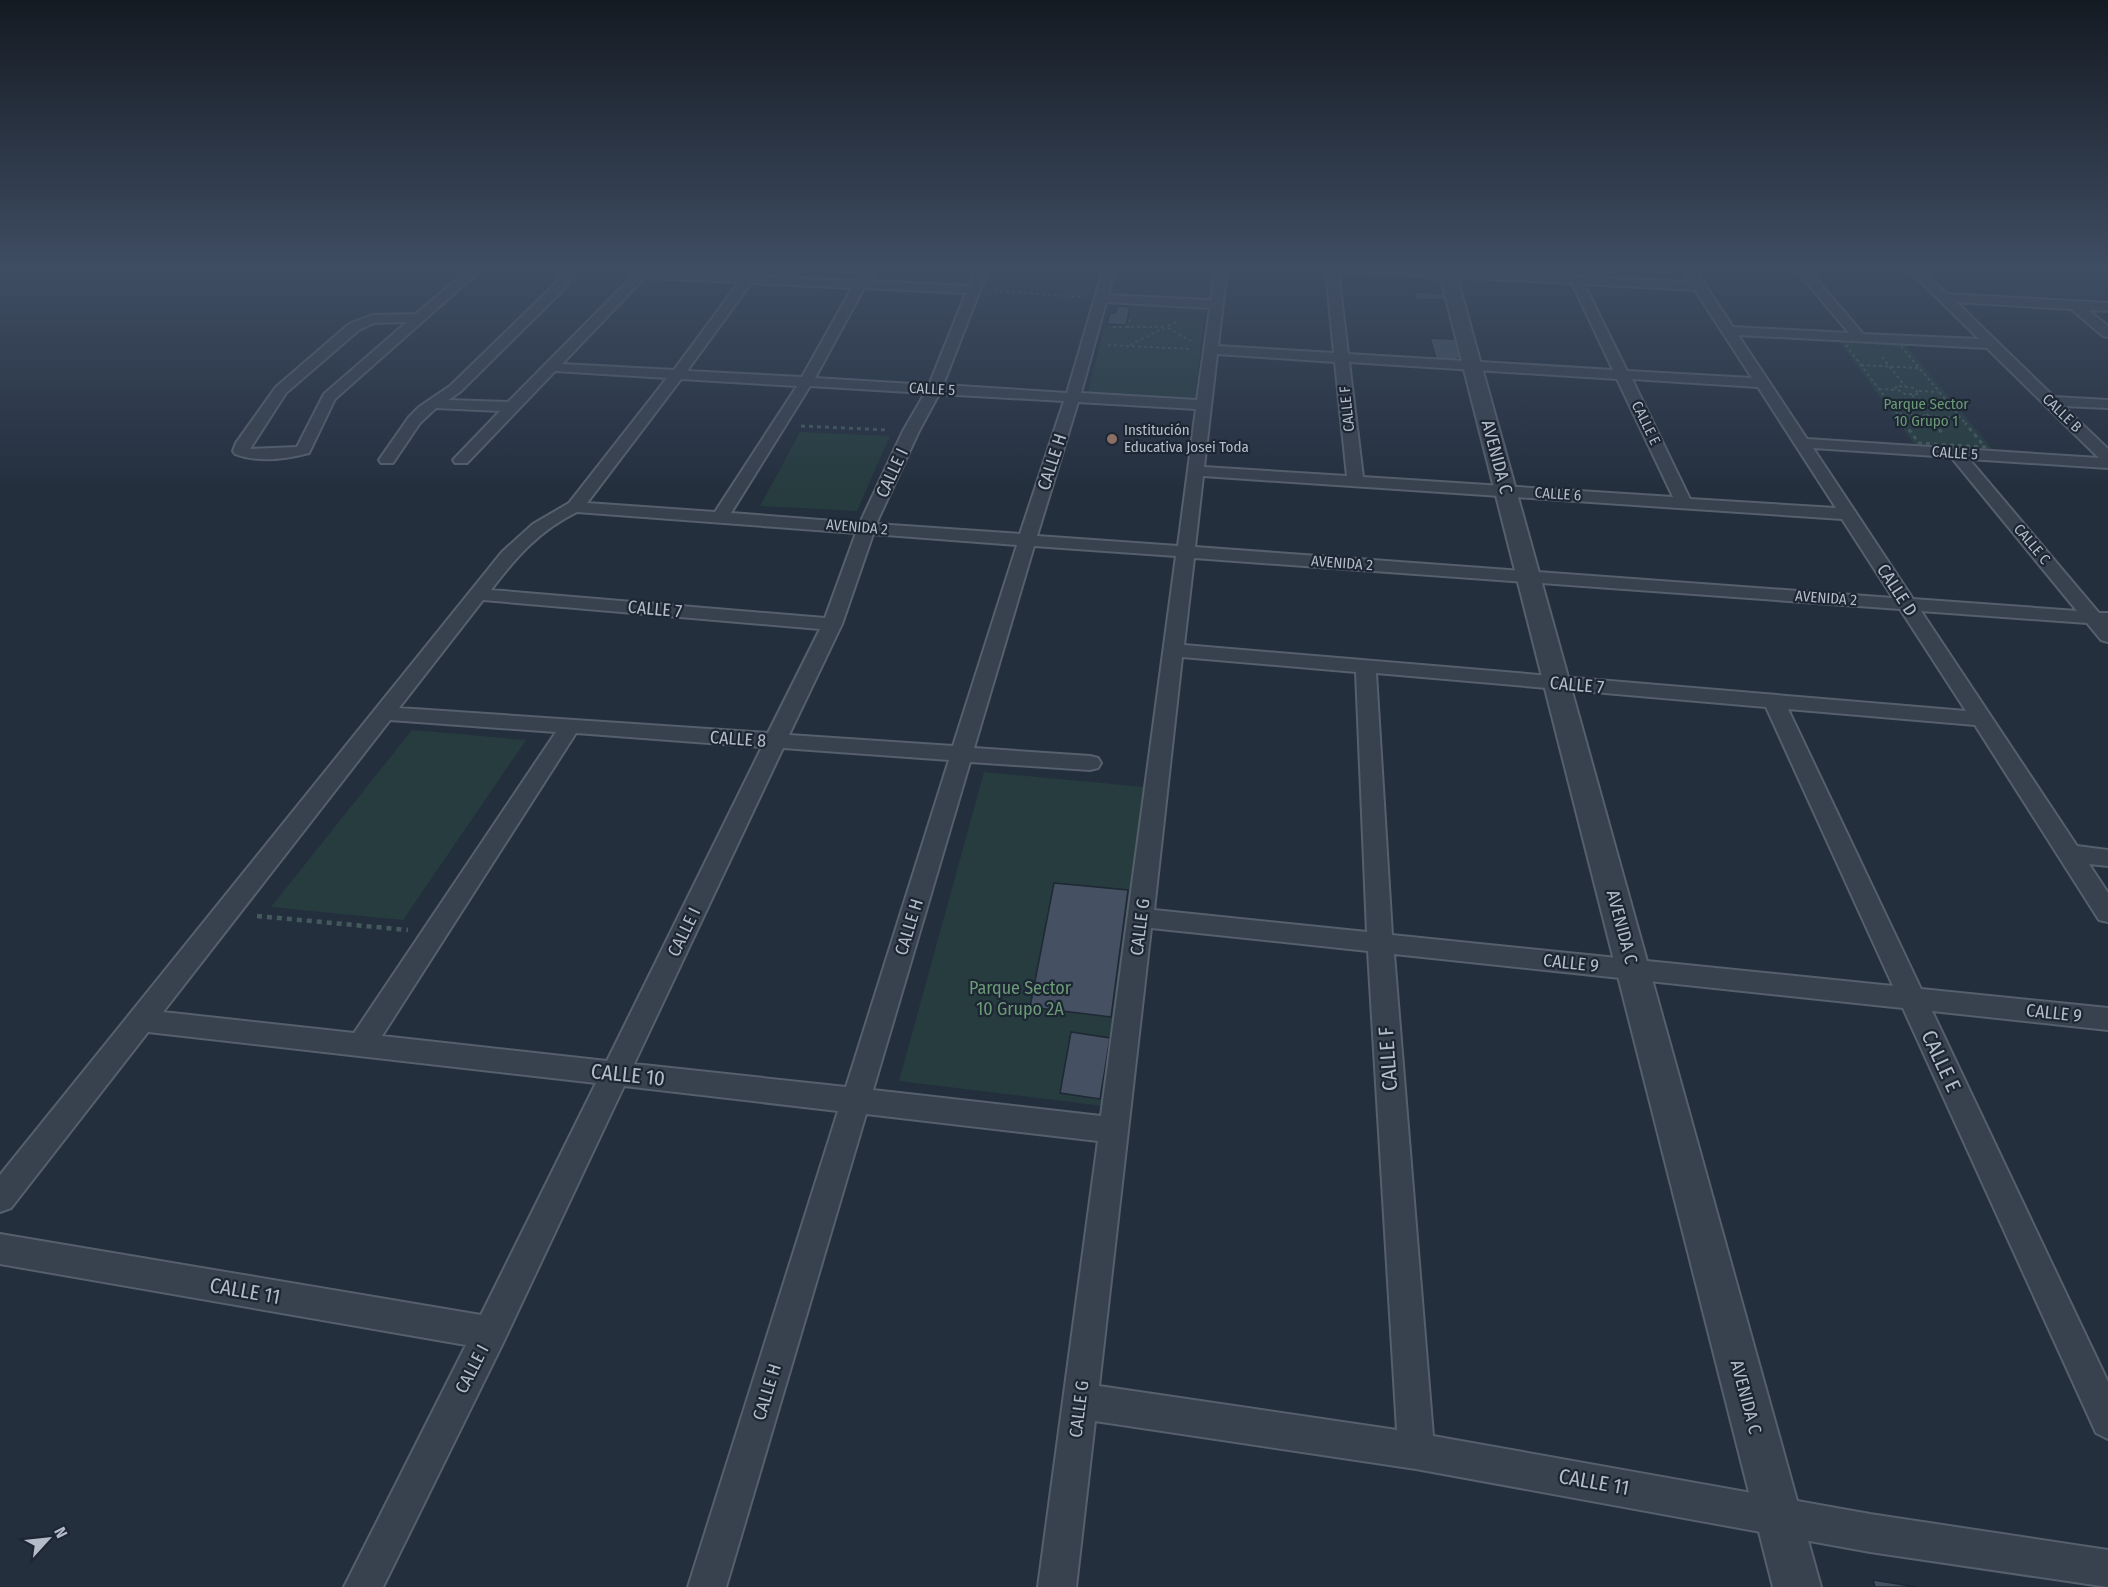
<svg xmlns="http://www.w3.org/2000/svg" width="2108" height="1587" font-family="'Fira Sans Condensed',sans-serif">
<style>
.green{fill:#263c3f}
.building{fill:#455162;stroke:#1f2835;stroke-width:1.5}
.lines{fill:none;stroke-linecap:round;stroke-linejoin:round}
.minor-casing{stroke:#565f6c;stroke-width:4}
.tertiary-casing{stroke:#565f6c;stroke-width:4}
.path-far2{stroke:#44595c;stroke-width:2;stroke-dasharray:3 3;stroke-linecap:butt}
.path-far1{stroke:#44595c;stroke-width:3;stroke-dasharray:4 4;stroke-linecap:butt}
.path{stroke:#44595c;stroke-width:4.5;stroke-dasharray:5 5;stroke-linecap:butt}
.minor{fill:#38414e;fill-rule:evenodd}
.tertiary{fill:#38414e;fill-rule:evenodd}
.education-dot{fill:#8d6e63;stroke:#1d2633;stroke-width:2}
.labels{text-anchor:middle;stroke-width:4.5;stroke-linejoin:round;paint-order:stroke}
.far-street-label{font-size:15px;fill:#b4bcc9;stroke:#1d2633}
.far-park-label{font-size:15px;fill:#6b9a76;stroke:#1d2633}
.far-poi-label{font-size:15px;fill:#b4bcc9;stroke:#1d2633;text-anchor:start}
.street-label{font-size:18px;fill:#b4bcc9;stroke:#1d2633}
.park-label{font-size:18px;fill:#6b9a76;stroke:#1d2633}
.near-street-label{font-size:21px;fill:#b4bcc9;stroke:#1d2633}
</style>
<rect width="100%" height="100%" fill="#242f3e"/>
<path class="green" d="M1131 305 1205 308 1195 401 1087 395 1105 325 1127 326Z
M1838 340 1905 344 1993 450 1915 445Z
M800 432 890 436 857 511 760 506Z
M412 730 526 740 403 920 271 907Z
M984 772 1144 787 1103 1106 899 1081Z"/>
<path class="building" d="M1415 292 1445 294 1447 300 1416 299Z
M1117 306 1130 307 1126 325 1107 324 1110 313H1116Z
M1430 338 1455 339 1460 358 1453 360 1436 359Z
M1054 883 1128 890 1111 1017 1030 1007Z
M1071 1032 1110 1038 1100 1099 1060 1093Z
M1873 1580 1917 1587H1875Z"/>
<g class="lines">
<g class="minor-casing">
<path id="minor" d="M471 267H484L335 399 309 453C286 459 258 463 235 454L233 451 236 443 276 387 349 324 372 315 416 314ZM407 322 324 394 297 447 250 449 286 393 359 330 374 323Z
M566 267H578L565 288 460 392 448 400 508 402 642 267H654L651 271 744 275 750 267H762L756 276 856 281 864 267H876L868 281 969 286 977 267H989L943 385 1067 393 1104 267H1116L1108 295 1211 300 1215 267H1227L1218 346 1334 353 1326 270 1322 267H1391L1691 282 1681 267H1693L1733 327 1849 333 1794 267H1806L1863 334 1979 339 1906 267H1918L1947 294 2108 303V311L2088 310 2108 326V337L2103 336 2071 309 1956 302 2054 397 2108 400V408L2063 406 2108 449V468L1969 459 2099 613H2108V642L2101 640 2087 623 1921 611 2077 846 2108 850V866L2089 864 2108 893V922L2099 920 1975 725 1788 709 1921 989 2108 1008V1030L1932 1011 2108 1382V1439L2096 1433 1903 1008 1394 954 1433 1436 1870 1514 2108 1550V1587L1870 1552 1416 1469 1095 1421 1076 1587H1038L1098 1141 866 1114 726 1587H688L838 1111 624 1086 502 1345 383 1587H344L466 1345 0 1264V1234L481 1315 596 1083 148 1032 11 1208 0 1212V1175L502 552 533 524 569 503 667 378 555 371 467 463H455L453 460 500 411 436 408 420 423 393 463H381L379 460 409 417 419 407 450 386 556 283ZM1338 271 1572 283 1613 370 1348 354ZM644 278 739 282 674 370 562 364ZM751 283 852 288 802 377 687 371ZM1584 284 1695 290 1752 378 1627 371ZM864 288 966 293 929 385 815 378ZM1106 302 1210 308 1197 400 1081 393ZM1738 335 1987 348 2099 458 1807 439ZM1217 354 1335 362 1347 476 1204 467ZM1349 362 1617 379 1673 497 1363 477ZM681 379 797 386 715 512 587 503ZM1632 379 1758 387 1836 508 1690 499ZM810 386 925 393 903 431 860 523 731 513ZM939 394 1064 401 1020 534 876 524 919 431ZM1078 402 1196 409 1178 546 1037 536ZM1813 448 1951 457 2077 611 1913 599ZM1203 476 1842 519 1893 598 1195 547ZM577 512 856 533 825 618 491 590C516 557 540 530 577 512ZM873 534 1017 545 953 746 789 735 842 624ZM1034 546 1176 556 1101 1116 873 1090 970 762 1090 770 1098 768 1101 763 1098 758 1090 756 974 748ZM1194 558 1900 609 1966 711 1184 645ZM483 600 820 629 768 733 399 708ZM1182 657 1356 672 1367 932 1154 910ZM1376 673 1766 707 1893 986 1392 935ZM390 720 556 732 354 1033 163 1012ZM576 733 762 747 607 1061 382 1036ZM783 748 949 760 846 1087 634 1064ZM1151 928 1368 951 1397 1430 1099 1386Z"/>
</g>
<g class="tertiary-casing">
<path id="tertiary" d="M1438 267H1454L1821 1587H1773Z"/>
</g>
<path class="path-far2" d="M994 291 1082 297
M1168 326 1176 322
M1113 327H1163
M1128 328 1130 317
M1168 328 1191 341
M1108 345 1190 349
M1130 345 1164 328
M1882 357 1905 386
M1861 365 1918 368
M1899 386 1914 388 1919 394H1905L1895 388Z
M1879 389 1895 390
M1919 391 1938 392
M1912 395 1935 424
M1899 414 1960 418
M1905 424 1843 341 1900 345 1966 424"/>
<path class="path-far1" d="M1904 423 1919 443 1985 447 1965 423
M1934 423 1943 434
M801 426 889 430"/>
<path class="path" d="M257 916 408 930"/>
<use href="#minor" class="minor"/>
<use href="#tertiary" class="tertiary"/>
</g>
<linearGradient id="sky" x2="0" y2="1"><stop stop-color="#141a22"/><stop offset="0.55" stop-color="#3f4d63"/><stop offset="1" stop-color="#3f4d63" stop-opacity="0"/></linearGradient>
<rect width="2108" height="489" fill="url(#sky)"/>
<circle class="education-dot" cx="1112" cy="439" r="6"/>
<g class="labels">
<g class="far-street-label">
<text transform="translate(932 389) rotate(3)" y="5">CALLE 5</text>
<text transform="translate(1347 409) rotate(-96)" y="5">CALLE F</text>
<text transform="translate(2062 413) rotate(44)" y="5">CALLE B</text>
<text transform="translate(1646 423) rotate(64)" y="5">CALLE E</text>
<text transform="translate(1955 453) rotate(4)" y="5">CALLE 5</text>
<text transform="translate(1558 494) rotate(4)" y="5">CALLE 6</text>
<text transform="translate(857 527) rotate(5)" y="5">AVENIDA 2</text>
<text transform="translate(2032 544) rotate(50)" y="5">CALLE C</text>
<text transform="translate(1342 563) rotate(4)" y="5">AVENIDA 2</text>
<text transform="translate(1826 598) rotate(4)" y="5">AVENIDA 2</text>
</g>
<g class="far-park-label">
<text x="1926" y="409">Parque Sector<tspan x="1926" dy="17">10 Grupo 1</tspan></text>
</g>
<g class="far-poi-label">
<text x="1124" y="435">Institución<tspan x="1124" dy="17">Educativa Josei Toda</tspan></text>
</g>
<g class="street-label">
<text transform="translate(1497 457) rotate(75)" y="6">AVENIDA C</text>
<text transform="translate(1052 462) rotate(-72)" y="6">CALLE H</text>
<text transform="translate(892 473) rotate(-65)" y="6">CALLE I</text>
<text transform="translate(1897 590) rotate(57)" y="6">CALLE D</text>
<text transform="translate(655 609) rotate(5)" y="6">CALLE 7</text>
<text transform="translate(1577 685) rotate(5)" y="6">CALLE 7</text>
<text transform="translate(738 739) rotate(4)" y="6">CALLE 8</text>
<text transform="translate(909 927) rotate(-73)" y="6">CALLE H</text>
<text transform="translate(1140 927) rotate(-83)" y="6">CALLE G</text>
<text transform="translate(1622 927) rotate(75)" y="6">AVENIDA C</text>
<text transform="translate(684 932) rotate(-64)" y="6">CALLE I</text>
<text transform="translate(1571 963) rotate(6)" y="6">CALLE 9</text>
<text transform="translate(2054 1013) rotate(6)" y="6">CALLE 9</text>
<text transform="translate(472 1369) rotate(-63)" y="6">CALLE I</text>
<text transform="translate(767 1392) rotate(-73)" y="6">CALLE H</text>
<text transform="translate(1746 1397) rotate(75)" y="6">AVENIDA C</text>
<text transform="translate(1079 1409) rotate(-83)" y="6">CALLE G</text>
</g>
<g class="park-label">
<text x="1020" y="994">Parque Sector<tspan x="1020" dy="21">10 Grupo 2A</tspan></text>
</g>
<g class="near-street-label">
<text transform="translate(1388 1059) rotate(-94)" y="7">CALLE F</text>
<text transform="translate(1941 1061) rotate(65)" y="7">CALLE E</text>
<text transform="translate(628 1075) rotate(6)" y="7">CALLE 10</text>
<text transform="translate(245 1291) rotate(10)" y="7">CALLE 11</text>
<text transform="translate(1594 1482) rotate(10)" y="7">CALLE 11</text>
</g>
</g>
<g transform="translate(48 1539) rotate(63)" stroke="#1d2633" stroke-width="4.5" paint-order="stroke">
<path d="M0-4.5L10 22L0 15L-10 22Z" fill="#b4bcc9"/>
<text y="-9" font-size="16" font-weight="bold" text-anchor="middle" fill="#b4bcc9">N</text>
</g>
</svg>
